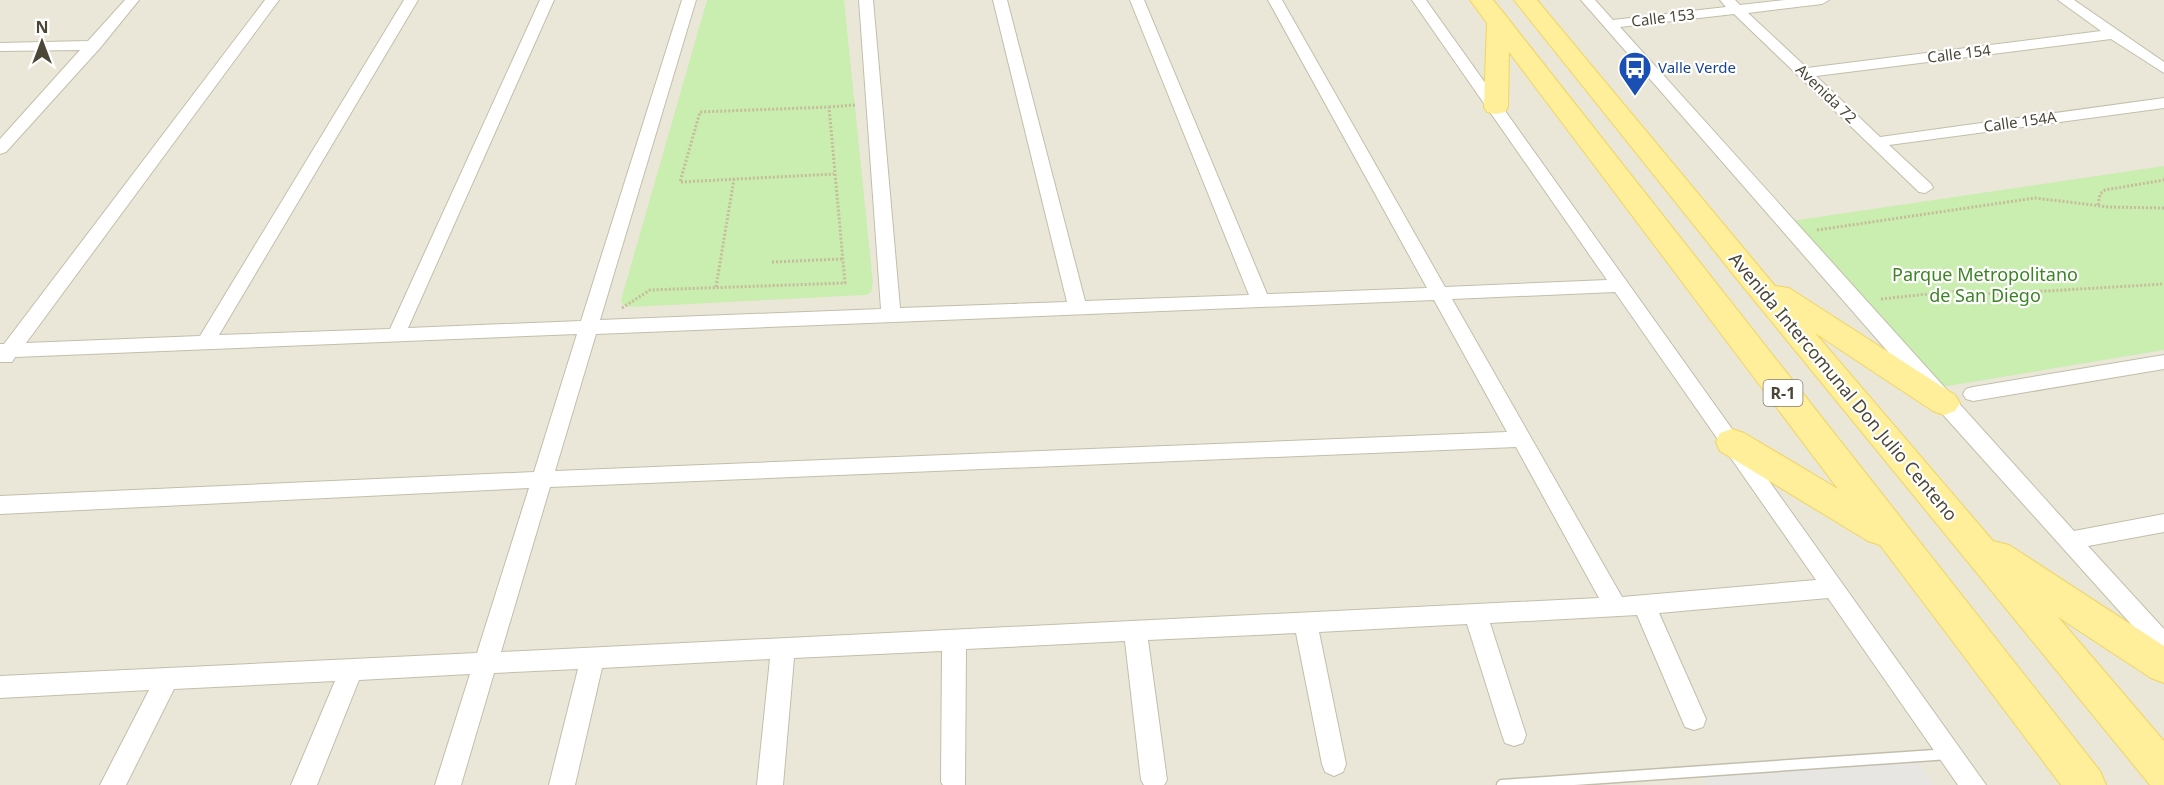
<svg xmlns="http://www.w3.org/2000/svg" width="2164" height="785" font-family="'Noto Sans',sans-serif">
<style>
.residential{fill:#ebe7d8}
.green{fill:#caedb0}
.parking{fill:#e8e6e2}
.lines{fill:none;stroke-linecap:round;stroke-linejoin:round}
.lane-casing{stroke:#c3beab;stroke-width:13}
.street-casing{stroke:#c3beab;stroke-width:2}
.primary-casing{stroke:#efd55f;stroke-width:2}
.path{stroke:#c6bc9b;stroke-width:3;stroke-dasharray:2 2;stroke-linecap:butt}
.lane{stroke:#fff;stroke-width:10}
.street{fill:#fff;fill-rule:evenodd}
.primary{fill:#ffee9a;fill-rule:evenodd}
.labels{text-anchor:middle;stroke-width:4.5;stroke-linejoin:round;paint-order:stroke}
.far-street-label{font-size:15px;fill:#4b4637;stroke:#fff}
.far-transit-label{font-size:15px;fill:#164399;stroke:#fff;text-anchor:start}
.shield{fill:#fff;stroke:#817e73;stroke-width:1.5}
.shield-label{font-size:16px;font-weight:bold;fill:#4b4637}
.park-label{font-size:18px;fill:#3c8424;stroke:#fff}
.street-label{font-size:18px;fill:#4b4637;stroke:#fff}
</style>
<rect width="100%" height="100%" fill="#f6f4ea"/>
<path class="residential" d="M0 0H2164V785H0Z"/>
<path class="green" d="M707 0H844L873 283 871 292 866 295 631 307 624 306 621 300Z
M2164 166V350L1942 387 1791 221Z"/>
<path class="parking" d="M1914 757 1934 785H1706L1700 767Z"/>
<g class="lines">
<g class="lane-casing">
<path id="lane" d="M1502 785 1949 754"/>
</g>
<g class="street-casing">
<path id="street" d="M125 0H139L100 48 6 152 0 154V139L80 50 0 51V43L88 41Z
M265 0H279L26 343 200 336 404 0H418L219 335 390 329 540 0H554L408 328 581 321 682 0H696L600 320 881 309 859 0H873L900 308 1067 302 993 0H1007L1085 301 1249 295 1130 0H1144L1267 294 1427 288 1268 0H1282L1445 287 1607 280 1412 0H1426L1986 785H1958L1828 598 1659 613 1706 719 1703 727 1694 730 1685 727 1637 615 1490 623 1526 735 1523 743 1514 746 1505 743 1502 735 1467 624 1319 632 1346 764 1343 772 1334 776 1325 772 1322 764 1296 633 1148 640 1167 780 1164 785H1144L1141 780 1125 641 966 649 965 785H943L941 782 942 651 794 658 783 785H757L770 659 602 668 575 785H549L578 669 494 673 461 785H435L470 674 359 680 317 785H291L335 681 174 689 126 785H100L149 690 0 698V676L477 653 529 488 0 514V496L534 472 577 334 15 357 12 362H0V344H4ZM1615 292 1816 580 1622 597 1452 299ZM1434 300 1507 432 555 471 596 334ZM1516 447 1599 598 501 652 550 487Z
M1581 0H1595L1613 20 1726 7 1720 0H1735L1740 5 1785 0H1829L1822 4 1748 13 1807 68 2101 31 2058 0H2074L2164 62V73L2111 39 1816 76 1880 137 2164 98V108L1889 145 1931 184 1933 188 1925 193 1919 192 1734 14 1620 27 2074 531 2164 514V532L2088 546 2164 629V655L2156 652 1937 408Z
M2164 355V369L1973 401 1966 399 1963 394 1966 389 1973 387Z"/>
</g>
<g class="primary-casing">
<path id="primary" d="M1470 0H1493L1506 16 2100 771 2106 785H2061L1880 545 1868 541 1720 451 1716 442 1720 433 1732 429 1744 433 1838 489 1509 52 1508 107 1505 112 1496 114 1487 112 1484 107 1487 23Z
M1514 0H1537L1775 286 1789 288 1955 395 1960 403 1955 411 1944 415 1933 411 1815 333 1993 541 2009 545 2164 646V683L2151 678 2058 617 2164 741V785H2150L1741 284Z"/>
</g>
<path class="path" d="M829 107 855 105
M2098 205 2100 194 2105 190 2164 180
M1817 230 2035 198 2109 207 2164 208
M772 262 842 259
M716 287 734 179
M1881 299 1957 291 1996 294 2164 284
M622 308 650 290 845 283 829 107 700 112 680 182 834 174"/>
<use href="#lane" class="lane"/>
<use href="#street" class="street"/>
<use href="#primary" class="primary"/>
</g>
<defs>
<g id="bus-pin" transform="scale(1.725)"><path d="M0 17L-7.5 6A9.5 9.5 0 1 1 7.5 6Z" fill="#1a4fb4" stroke="#fff"/><path d="M-5-6H5V4H4V6H2V4H-2V6H-4V4H-5ZM-3.5-4V0h7V-4ZM-3.5 1.2v1.5H-2V1.2ZM2 1.2v1.5H3.5V1.2Z" fill="#fff"/></g>
</defs>
<g fill-rule="evenodd">
<use href="#bus-pin" x="1635" y="68"/>
</g>
<g class="labels">
<g class="far-street-label">
<text transform="translate(1663 18) rotate(-7)" y="5">Calle 153</text>
<text transform="translate(1959 54) rotate(-7)" y="5">Calle 154</text>
<text transform="translate(1826 94) rotate(44)" y="5">Avenida 72</text>
<text transform="translate(2020 122) rotate(-8)" y="5">Calle 154A</text>
</g>
<g class="far-transit-label">
<text x="1658" y="73">Valle Verde</text>
</g>
<rect class="shield" x="1763.5" y="380" width="39" height="26" rx="4.5"/>
<g class="shield-label">
<text x="1783" y="399">R-1</text>
</g>
<g class="park-label">
<text x="1985" y="281">Parque Metropolitano<tspan x="1985" dy="21">de San Diego</tspan></text>
</g>
<g class="street-label">
<text transform="translate(1843 387) rotate(50)" y="6">Avenida Intercomunal Don Julio Centeno</text>
</g>
</g>
<g transform="translate(42 42)" stroke="#ffffff" stroke-width="4.5" paint-order="stroke">
<path d="M0-4.5L10 22L0 15L-10 22Z" fill="#4b4637"/>
<text y="-9" font-size="16" font-weight="bold" text-anchor="middle" fill="#4b4637">N</text>
</g>
</svg>
